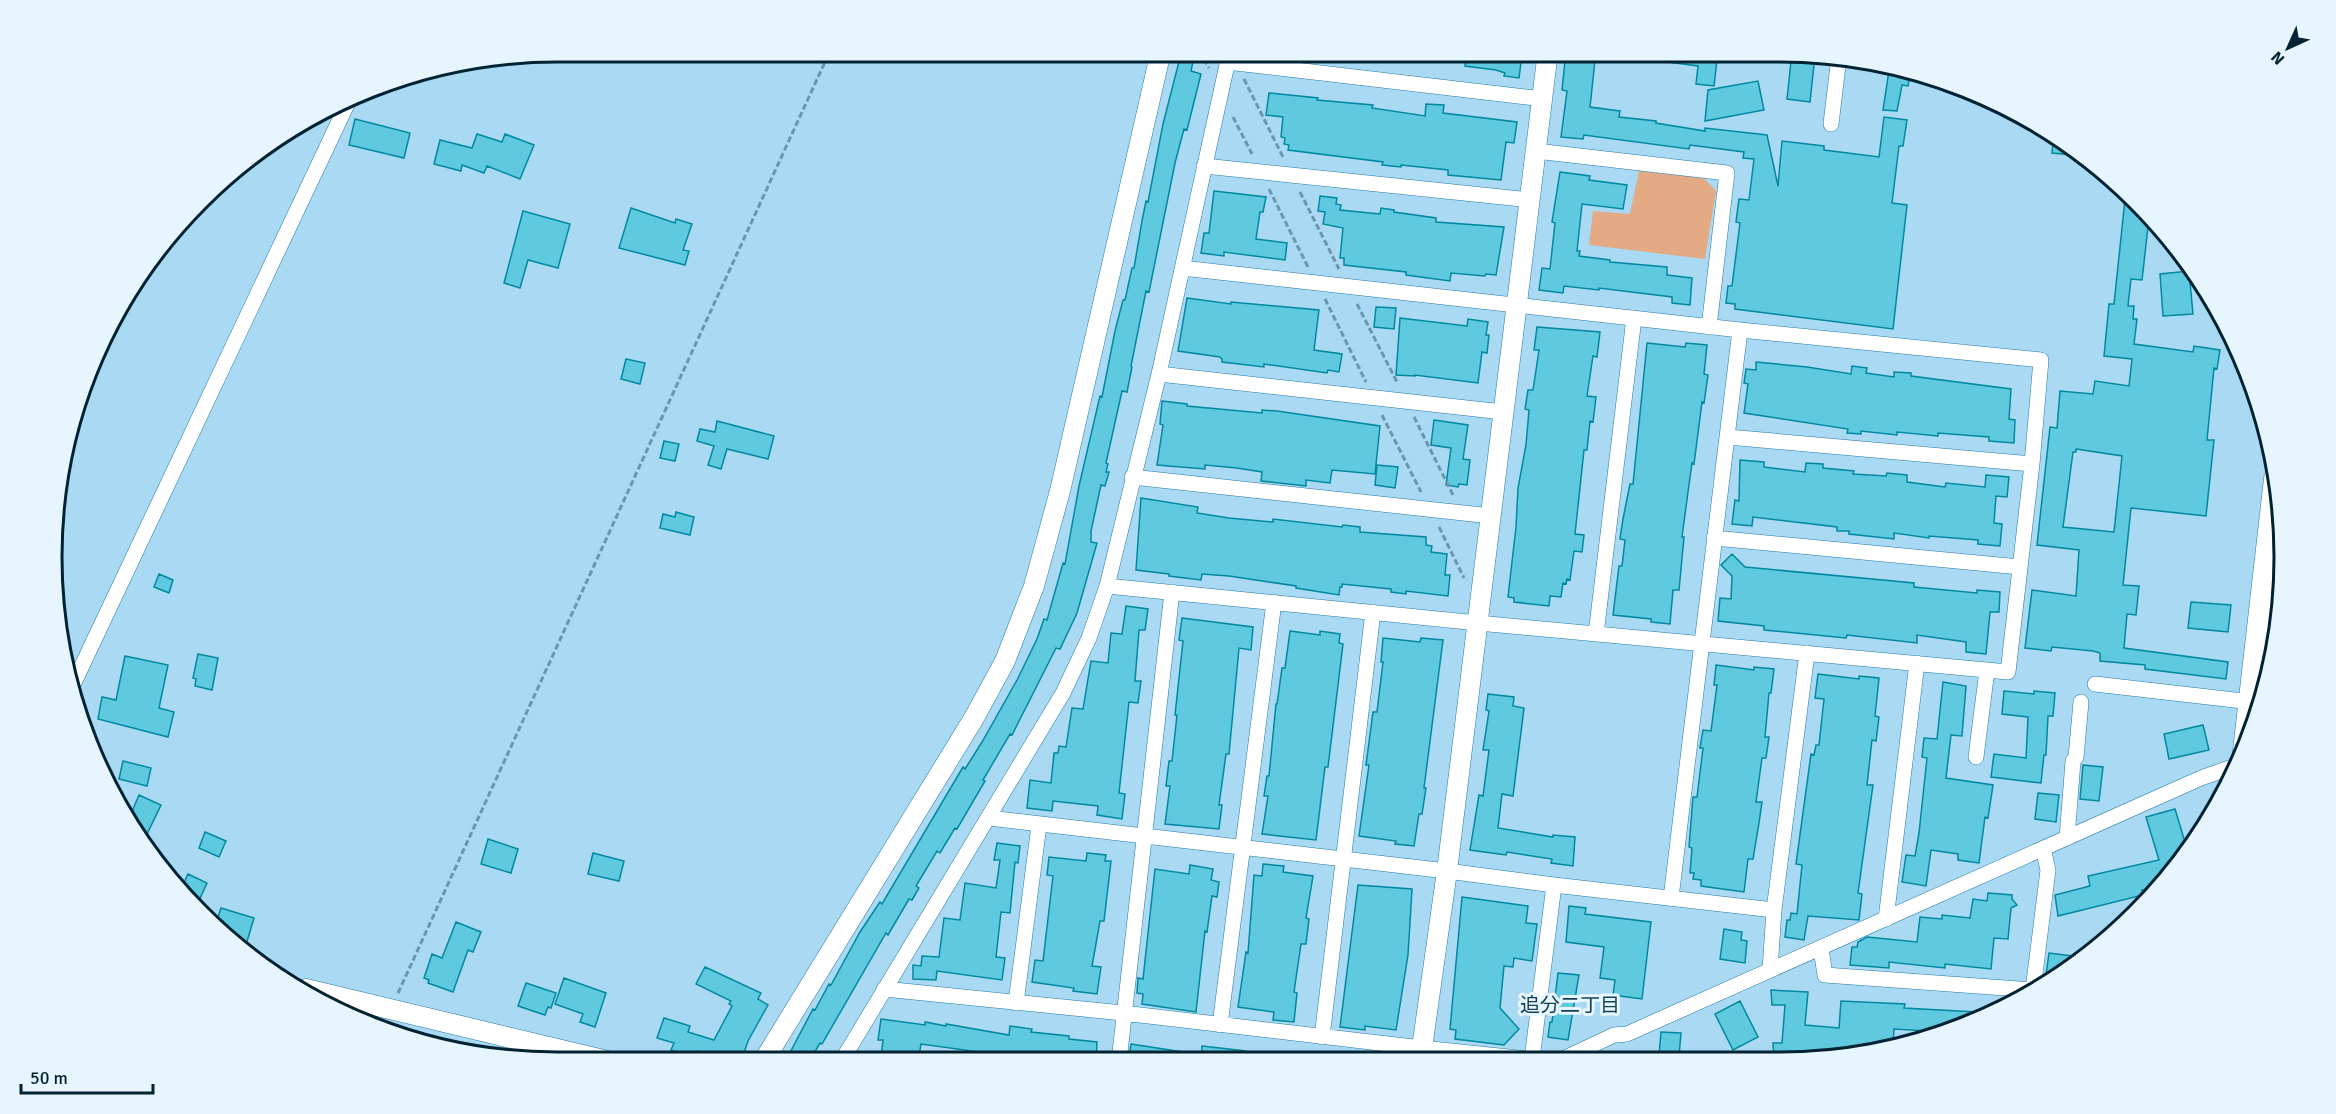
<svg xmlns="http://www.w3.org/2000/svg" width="2336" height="1114" font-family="Signika,'Noto Sans JP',sans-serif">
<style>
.green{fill:#e4aa84}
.building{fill:#5fc9e0;stroke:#00899f;stroke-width:1.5;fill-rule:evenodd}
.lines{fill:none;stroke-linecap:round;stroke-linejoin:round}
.minor-casing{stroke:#237ba4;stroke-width:16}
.tertiary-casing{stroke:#237ba4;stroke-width:21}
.trunk-casing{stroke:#237ba4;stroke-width:27}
.path{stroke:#6b96ad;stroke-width:3;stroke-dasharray:6 3;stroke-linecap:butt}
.minor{stroke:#fff;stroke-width:15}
.tertiary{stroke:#fff;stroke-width:20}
.trunk{stroke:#fff;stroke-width:26}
.labels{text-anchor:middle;stroke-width:6;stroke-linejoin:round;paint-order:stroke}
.neighbourhood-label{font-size:20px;fill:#113f55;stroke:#e6f5fe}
.rim{fill:none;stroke:#002334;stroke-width:3}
</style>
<rect width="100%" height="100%" fill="#aad9f4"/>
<path class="green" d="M1639 171 1704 178 1716 191 1705 259 1589 245 1593 211 1630 214Z"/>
<path class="building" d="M1467 51H1492L1522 55 1519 78 1504 76 1505 73 1496 70 1465 66Z
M1566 51H1596L1590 107 1620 111 1619 117 1656 121V123L1705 131V128L1767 135 1778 186 1782 141 1824 146V150L1879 157 1884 117 1907 120 1903 146H1899L1892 203 1907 205 1893 329 1735 309V304L1726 303 1728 286H1732L1740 223 1736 222 1739 199 1749 200 1754 159 1743 158 1744 152 1690 145 1689 149 1584 135 1583 139 1561 137 1567 91 1562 90Z
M1653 51H1718L1714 86 1696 84 1698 66 1653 60Z
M1792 52 1815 55 1810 102 1787 99Z
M1181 54 1194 57 1191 71 1201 74 1187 130 1184 129 1175 163 1149 292 1146 291 1131 366 1132 367 1127 392 1122 391 1106 463 1108 464 1106 472H1109L1105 486 1101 485 1091 531V542L1097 543 1077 613 1060 649 1056 648 1012 735 1010 734 983 780 985 781 957 829 955 828 940 853 937 851 916 886 919 888 912 900 909 899 888 935 886 933 822 1044 820 1043 809 1062H785L813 1009 815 1010 829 984 831 985 860 932 880 902 882 904 963 767 965 769 982 742 1017 680 1037 639 1044 619 1047 620 1063 563 1065 564 1079 486 1100 396 1102 397 1115 331 1123 300H1125L1132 268H1134L1142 221 1146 201 1148 202 1163 124Z
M1890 64 1911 71 1908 86 1902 85 1897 111 1883 110Z
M1758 81 1764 110 1705 121 1708 90Z
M1269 93 1318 98 1317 100 1373 105 1372 108 1425 116 1426 104 1444 105 1443 113 1517 122 1514 143 1506 142 1501 180 1448 175V170L1401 165V167L1382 165 1383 162 1288 150 1289 145 1284 144 1285 138 1281 137 1283 117 1266 115Z
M355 119 410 133 404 158 349 145Z
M2054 133 2060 136 2085 156 2052 153Z
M477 134 502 142 505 134 534 145 520 179 487 166 484 173 462 165 461 171 434 164 440 140 472 148Z
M1560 172 1590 176 1589 180 1627 185 1623 209 1582 204 1577 251H1580L1579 256 1610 260V262L1667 267V275L1692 278 1690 305 1672 303V297L1599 288V290L1564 286 1563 293 1539 290 1542 268 1550 269 1555 223 1552 222Z
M2126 190 2137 199 2160 227H2148L2142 280 2131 279 2128 306H2134L2133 319H2137L2134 344 2193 352 2194 346 2220 350 2217 369 2214 368 2207 440H2214L2206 516 2131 508 2123 585 2139 586 2136 615 2127 614 2124 648 2228 662 2226 679 2145 669V665L2100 661V653L2093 651 2052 647 2051 651 2025 648 2032 590 2076 596 2079 550 2037 545 2050 427 2057 428 2060 391 2093 394 2095 381 2129 386 2132 359 2104 356 2109 304H2114ZM2076 449 2122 456 2114 532 2063 527 2073 452H2076Z
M1214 191 1266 197 1263 212H1260L1256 239 1287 243 1285 260 1224 252V256L1201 253 1204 233H1209Z
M1320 196 1337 198 1336 204 1341 205 1340 210 1380 214 1381 208 1394 210V212L1436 218V222L1504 227 1496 275 1486 274 1485 276 1451 273 1450 281 1406 275V272L1344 265V258H1340L1343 228 1323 224 1325 212 1318 211Z
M631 208 675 223 676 219 692 224 683 250 689 251 685 265 619 248Z
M523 211 570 224 558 268 528 260 520 288 504 283Z
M2189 271 2193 314 2163 316 2160 274Z
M1187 298 1231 304V302L1319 310 1314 350 1342 354 1339 372 1328 370 1327 373 1264 364V367L1222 362V359L1220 357 1178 351Z
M1376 307 1396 308 1394 329 1374 327Z
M1400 318 1467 326 1468 319 1488 322 1486 335H1489L1487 353 1482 352 1478 383 1415 375V376L1396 375Z
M1537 327 1600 332 1597 357 1593 356 1587 396 1596 397 1593 422 1590 421 1587 450H1584L1575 534 1584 535 1582 552 1574 551 1570 580 1567 579 1566 584 1563 583 1561 597 1550 596 1549 606 1514 602V598L1508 597 1516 527 1518 488 1526 445 1529 410 1525 409 1528 390H1533L1539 350H1534Z
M1647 343 1685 347 1686 343 1707 345 1704 374 1708 375 1704 403 1702 402 1694 464 1692 463 1688 492 1682 537H1684L1679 590H1673L1670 624 1651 622V619L1613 615 1619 566H1622L1625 540 1620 539 1623 519 1630 484H1633Z
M626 359 645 363 640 384 621 379Z
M1756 362 1807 367 1851 374 1852 366 1867 368 1866 373 1894 377V372L1911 373V376L2011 389 2009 419 2015 420 2014 443 1989 441V437L1938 433V436L1897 432V435L1861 431V434L1847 433 1848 429 1744 413 1748 384 1744 383 1746 369 1756 370Z
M1162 401 1187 404V406L1262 413V410L1277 411 1380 426 1375 474 1332 470 1330 483 1306 480V486L1261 481 1262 472 1237 468 1205 465V469L1157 465 1163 425 1160 424Z
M1434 420 1468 425 1463 459 1470 460 1467 485 1459 484 1458 487 1446 485 1451 448 1431 445Z
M717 421 774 436 768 459 727 449 721 469 708 465 714 446 697 441 700 429 715 432Z
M664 441 679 444 675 461 660 458Z
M1740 460 1764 462V467L1805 472 1806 463 1823 464V468L1854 471 1853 474 1886 476 1887 473 1907 475V482L1945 487 1946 483 1985 487 1986 475 2009 477 2007 497 1996 496 1994 523 2002 524 2000 546 1978 544V540L1929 536V538L1894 533V539L1849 534V531H1837V527L1753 517 1752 526 1732 524 1735 500 1739 501Z
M1377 465 1398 467 1395 488 1375 485Z
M1141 498 1198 507 1197 513 1229 518 1273 522V519L1342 527 1343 525 1360 527V532L1426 537V545L1432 546 1431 552 1447 554 1445 575H1450L1448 596 1406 591V594L1391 592V589L1342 584V587H1340L1339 595 1296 588V586L1229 576 1202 574 1201 580 1169 576V574L1136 570Z
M676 512 694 517 690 535 660 528 663 514 675 517Z
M1732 554 1745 567 1914 583V587L1977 593V590L2000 592 1999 612H1990L1986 654 1966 652V642L1917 635V643L1847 635 1846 638 1764 630V626L1718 621 1720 598 1731 599 1732 576 1721 565Z
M159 574 173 580 169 593 154 587Z
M2191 602 2231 605 2228 632 2188 628Z
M1126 606 1148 609 1145 630H1139L1135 681H1141L1138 703 1129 702 1119 793 1125 794 1122 819 1097 815 1098 806 1053 801 1052 811 1027 808 1030 780 1051 783 1054 753H1058L1059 746 1066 747 1072 708 1083 709 1091 661 1108 663 1111 633 1122 634Z
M1182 618 1253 627 1251 650 1239 648 1229 754H1226L1219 805H1222L1219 829 1165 824 1170 786H1166L1169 761H1172L1177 715H1175L1183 641 1179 640Z
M1290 631 1320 635V631L1340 634 1339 643 1343 644 1328 767H1325L1316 840 1262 834 1268 796H1264L1267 776H1269L1276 704H1277L1282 668H1285Z
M1383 638 1420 642 1421 638 1443 640 1424 788H1426L1422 814H1419L1414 846 1395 844 1396 841 1359 836 1369 765H1366L1373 712H1377L1383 662H1381Z
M198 654 218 658 212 690 195 686 196 679 193 678Z
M125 656 168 665 159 708 174 712 168 737 98 719 102 697 116 700Z
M1716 665 1754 670V667L1774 669 1771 693H1769L1765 737H1769L1766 758H1762L1756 802H1762L1759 823 1753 859H1748L1744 892 1701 886V880L1693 879 1694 873H1690L1692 848 1689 847 1693 797H1697L1703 748H1700L1703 730 1711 731 1717 685H1714Z
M1818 674 1859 679V676L1879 678 1875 716 1879 717 1876 741 1872 740 1867 785H1873L1858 893 1862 894 1859 920 1808 916 1804 940 1785 937 1787 920H1790L1791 913 1797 914 1802 865 1796 864 1811 754 1814 755 1816 745H1819L1824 699 1815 698Z
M1943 682 1966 686 1962 736 1951 735 1946 778 1993 785 1988 818 1985 817 1979 863 1958 860V854L1931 850 1926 886 1902 882 1906 855 1915 856 1919 833 1927 758 1922 757 1924 738 1937 739Z
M2004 691 2034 694V691L2055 693 2053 716H2048L2046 755H2044L2041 783 1991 777 1994 754 2026 758 2028 717 2002 714Z
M1488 694 1514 697 1513 706 1524 708 1513 796 1502 794 1498 828 1553 837V835L1575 837 1573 866 1551 863 1552 859 1507 852 1506 855 1470 850 1479 795 1483 796 1489 750H1483L1489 711 1486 710Z
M2203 725 2209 750 2169 759 2164 734Z
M123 761 151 768 147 786 119 779Z
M2083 765 2103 767 2099 801 2080 799Z
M2038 793 2059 795 2056 822 2035 819Z
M139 795 161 805 147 834 134 828 128 821Z
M2175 809 2188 852 2181 865 2156 889 2142 890 2143 895 2058 916 2055 895 2090 886 2088 876 2159 860 2146 817Z
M205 832 226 841 219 857 199 848Z
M488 839 518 849 511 873 481 864Z
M997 843 1020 846 1018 863 1015 862 1010 913 1001 912 996 957 1005 958 1002 980 937 971 936 980 913 979V965L921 966 922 956 939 957 944 918 960 920 965 883 996 888 1000 860H994Z
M593 853 624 861 619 881 588 874Z
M1087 853 1106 855 1105 861H1111L1104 921H1100L1092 966 1101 967 1097 994 1073 991 1074 988 1032 982 1035 960 1043 961 1053 876 1047 875 1049 857 1086 861Z
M1263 864 1284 866 1283 872 1313 876 1306 918 1309 919 1306 944H1301L1294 992 1297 993 1294 1022 1273 1020 1274 1012 1238 1007 1246 952 1248 953 1254 875 1262 876Z
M1190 865 1213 869 1211 880 1219 882 1217 897 1212 896 1207 932 1205 931 1196 1012 1142 1004 1143 994 1137 993 1138 978 1143 979 1155 869 1189 874Z
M188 874 207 883 197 905 182 887Z
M1358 885 1412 889 1408 955 1396 1030 1365 1026V1030L1340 1027Z
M1988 893 2012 895V899L2017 905 2011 908 2008 939 1994 938 1991 969 1945 964V968L1889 962V968L1850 965 1852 947H1857L1858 942 1867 937 1917 942 1920 917 1942 919V915L1970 918 1973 899 1987 901Z
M1462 897 1528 906 1526 923 1537 924 1532 961 1514 958 1513 967 1504 966 1500 1008 1519 1029 1504 1045 1455 1039 1456 1030 1450 1029Z
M1569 906 1586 908 1585 914 1651 922 1642 999 1613 995 1615 980 1600 978 1604 947 1566 942Z
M221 908 254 918 246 945 227 940 215 927Z
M456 922 481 932 473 952 468 950 453 992 428 983 429 980 424 978 432 954 442 958Z
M1724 929 1742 932 1741 940 1747 941 1745 963 1720 959Z
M2049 953 2088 958 2045 982Z
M705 967 761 993 758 999 768 1005 748 1041 741 1062H731L698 1051 696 1057 671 1050 674 1043 657 1038 664 1018 690 1026 688 1032 714 1040 732 1006 729 1004 731 1001 696 984Z
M1558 973 1579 975 1568 1040 1548 1037 1550 1022H1552Z
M564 978 606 993 595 1027 580 1022 583 1014 555 1004Z
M526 983 556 993 551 1008 548 1007 545 1015 518 1006Z
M1771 990 1808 992 1805 1025 1839 1028 1841 1001 1905 1004 1904 1008 1976 1012V1023L1945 1032 1894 1029 1893 1046 1845 1059H1774L1773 1043H1782L1785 1005H1772Z
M1740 1001 1758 1037 1733 1050 1715 1014Z
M881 1019 925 1025V1022L946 1026V1024L1009 1035 1010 1026 1032 1029 1031 1032 1069 1036V1039L1097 1042 1096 1061H1073L1028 1055V1058L1001 1055 921 1044 918 1062 881 1058 883 1040H878Z
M1661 1032 1681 1033 1679 1056 1659 1055Z
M1131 1044 1189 1053V1061H1129Z
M1202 1046 1246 1051V1061H1201Z"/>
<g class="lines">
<g class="minor-casing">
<path id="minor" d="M1227 62 1543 99
M1831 124 1839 57
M1536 151 1727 173 1709 327
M1204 166 1531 200
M1159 374 1503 412
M1728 437 2032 464
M1132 477 1491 516
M1714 538 2020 567
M1107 586 1159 374 1230 51
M1596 634 1634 318
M2095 684 2252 702
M71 689 350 98
M1976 757 1987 670
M989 818 1447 871 1554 885 1774 910
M2067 838 2073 761 2076 757 2081 702
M1671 898 1740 330
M1886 919 1917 663
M1821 949 1825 975 2033 990
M1770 970 1774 910 1807 653
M884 989 1123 1013 1422 1048 1538 1060
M2033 990 2048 870 2043 848
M1016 1003 1039 825
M1220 1025 1274 602
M1322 1037 1373 612
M1532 1059 1554 885
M1561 1060 1614 1035 1627 1034 2201 778 2238 765
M1119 1061 1172 592
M841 1062 1063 693 1089 638 1107 586 1478 623 2008 672 2032 464 2041 360 1740 330 1182 268"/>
</g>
<g class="tertiary-casing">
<path id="tertiary" d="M306 989 616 1063
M1417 1060 1422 1048 1447 871 1548 51
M763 1062 974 718 1005 661 1034 586 1060 491 1161 51"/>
</g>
<g class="trunk-casing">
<path id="trunk" d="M2246 751 2277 479"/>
</g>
<path class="path" d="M1200 51 1209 68
M1244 79 1284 159
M1233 117 1252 154
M1269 189 1308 267
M1300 192 1339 269
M1325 299 1366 382
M1357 304 1398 384
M1382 415 1421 492
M1414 417 1454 497
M1439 527 1464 578
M398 993 830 51"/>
<use href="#minor" class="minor"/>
<use href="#tertiary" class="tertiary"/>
<use href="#trunk" class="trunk"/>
</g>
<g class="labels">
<g class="neighbourhood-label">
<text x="1570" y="1012">追分二丁目</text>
</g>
</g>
<path d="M0 0H2336V1114H0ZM557 62H1779A495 495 0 0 1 2274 557V557A495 495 0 0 1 1779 1052H557A495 495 0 0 1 62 557V557A495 495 0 0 1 557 62Z" fill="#e6f5fe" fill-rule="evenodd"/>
<path class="rim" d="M557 62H1779A495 495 0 0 1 2274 557V557A495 495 0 0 1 1779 1052H557A495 495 0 0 1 62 557V557A495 495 0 0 1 557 62Z"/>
<g transform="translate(2288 48) rotate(225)" stroke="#e6f5fe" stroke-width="4.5" paint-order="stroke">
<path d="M0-4.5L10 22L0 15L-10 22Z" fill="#002334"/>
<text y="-9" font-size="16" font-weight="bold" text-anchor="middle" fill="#002334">N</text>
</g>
<path d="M21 1084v9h132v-9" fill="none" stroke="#002334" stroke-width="3"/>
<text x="30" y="1084" font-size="18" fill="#002334" stroke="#e6f5fe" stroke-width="4.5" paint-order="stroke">50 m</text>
</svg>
